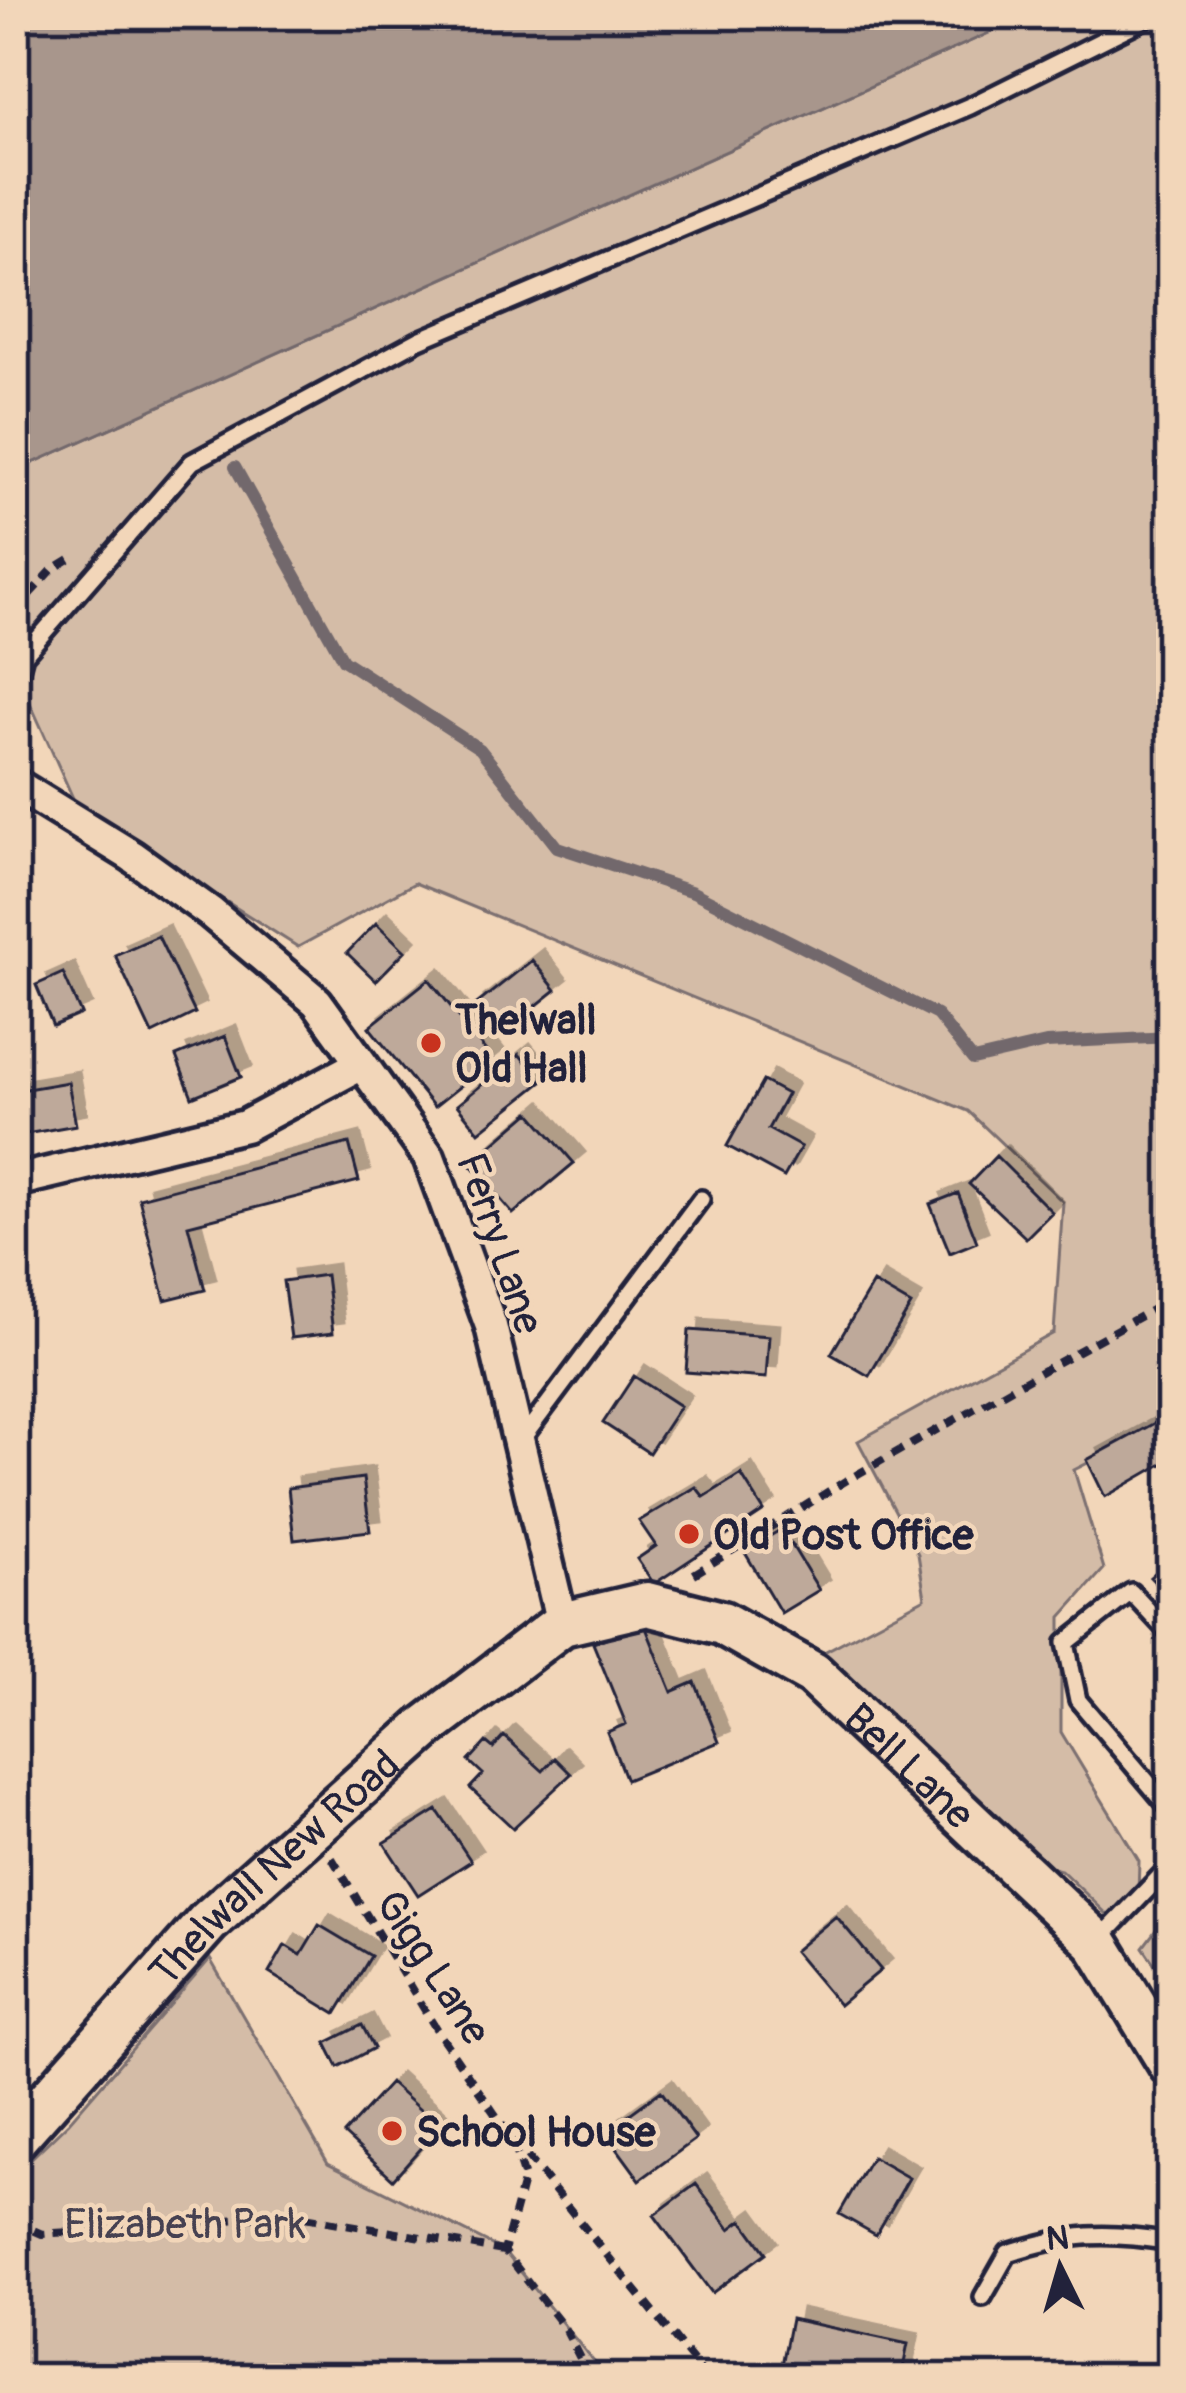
<svg xmlns="http://www.w3.org/2000/svg" width="1186" height="2393" font-family="Pangolin,sans-serif">
<style>
.green{fill:#d4bca7;stroke:#7b6f71;stroke-width:3}
.water{fill:#a8968c;stroke:#72686c;stroke-width:3}
.lines{fill:none;stroke-linecap:round;stroke-linejoin:round}
.stream{stroke:#72686c;stroke-width:12}
.building{fill:#bea99a;stroke:#22223b;stroke-width:3;filter:url(#shadow)}
.service-casing{stroke:#22223b;stroke-width:24}
.minor-casing{stroke:#22223b;stroke-width:39}
.secondary-casing{stroke:#22223b;stroke-width:51}
.path{stroke:#22223b;stroke-width:8;stroke-dasharray:12 9;stroke-linecap:butt}
.service{stroke:#f2d6b9;stroke-width:15}
.minor{stroke:#f2d6b9;stroke-width:30}
.secondary{stroke:#f2d6b9;stroke-width:42}
.poi-dot{fill:#c8321e;stroke:#f2d6b9;stroke-width:4.5}
.labels{text-anchor:middle;stroke-width:9;stroke-linejoin:round;paint-order:stroke}
.poi-label{font-size:42px;font-weight:bold;fill:#22223b;stroke:#f2d6b9;text-anchor:start}
.street-label{font-size:42px;fill:#22223b;stroke:#f2d6b9}
.park-label{font-size:42px;fill:#464151;stroke:#f2d6b9}
</style>
<defs>
<filter id="shadow"><feDropShadow dx="11" dy="-11" stdDeviation="0" flood-color="#0004"/></filter>
</defs>
<rect width="100%" height="100%" fill="#f2d6b9"/>
<filter id="ink" filterUnits="userSpaceOnUse"><feTurbulence type="fractalNoise" baseFrequency=".00833" numOctaves="2"/><feDisplacementMap in="SourceGraphic" scale="24" xChannelSelector="R" yChannelSelector="G"/><feConvolveMatrix kernelMatrix="1 2 1 2 8 2 1 2 1" color-interpolation-filters="sRGB"/></filter>
<g filter="url(#ink)">
<path class="green" d="M1029 15H1171V1421L1074 1470 1104 1569 1061 1617V1732L1139 1861 1138 1895 1110 1917 1061 1870 1006 1855 912 1777 824 1652 925 1598 918 1554 858 1441 1054 1333 1063 1202 968 1111 415 883 298 947 77 807 27 696 15 697V471Z
M1171 1910V1988L1143 1947Z
M210 1959 328 2163 504 2251 607 2378H15V2174L69 2122Z"/>
<path class="water" d="M15 15H1029L15 471Z"/>
<g class="lines">
<path class="stream" d="M235 467 343 660 480 749 557 847 693 892 937 1015 973 1060 1046 1043 1171 1037"/>
</g>
<path class="building" d="M376 923 405 951 376 981 347 953Z
M158 936 195 1013 152 1034 115 955Z
M532 960 556 990 497 1037 473 1007Z
M63 973 81 1014 53 1026 36 985Z
M429 979 493 1060 434 1107 369 1027Z
M225 1036 241 1077 192 1097 176 1056Z
M519 1054 542 1082 479 1132 457 1105Z
M763 1081 787 1094 768 1129 801 1147 784 1177 727 1146Z
M68 1082 76 1125 15 1136V1091Z
M530 1112 574 1163 513 1214 470 1164Z
M349 1143 359 1181 188 1225 205 1290 165 1300 139 1198Z
M996 1156 1052 1212 1026 1238 969 1184Z
M958 1193 977 1242 950 1253 930 1204Z
M326 1275 333 1333 291 1338 283 1281Z
M873 1283 911 1305 869 1376 831 1354Z
M689 1330 769 1336 766 1378 686 1372Z
M634 1376 680 1406 649 1453 603 1423Z
M1171 1414V1459L1105 1497 1087 1460Z
M741 1474 764 1511 654 1584 637 1559 656 1546 639 1521 696 1487 704 1497Z
M363 1478 370 1531 294 1540 288 1488Z
M782 1529 819 1590 781 1613 744 1551Z
M1171 1559V1599L1150 1577Z
M644 1623 672 1692 695 1682 719 1742 626 1780 607 1732 626 1724 593 1643Z
M504 1736 543 1771 555 1758 571 1774 513 1828 470 1788 483 1774 469 1761 486 1742 493 1748Z
M437 1810 471 1861 418 1895 384 1843Z
M836 1916 881 1970 839 2005 794 1951Z
M319 1925 371 1956 336 2014 269 1973 285 1945 301 1955Z
M362 2025 374 2048 338 2067 326 2043Z
M390 2083 439 2127 393 2179 344 2134Z
M661 2091 696 2139 640 2180 605 2132Z
M872 2157 909 2178 876 2235 839 2214Z
M696 2184 730 2229 742 2220 766 2253 712 2293 654 2215Z
M791 2319 908 2344 901 2378H808L805 2368 782 2365Z"/>
<g class="lines">
<g class="service-casing">
<path id="service" d="M15 687 24 655 192 462 419 340 970 106 1153 15
M519 1443 701 1199
M1171 1635 1131 1592 1066 1643 1078 1700 1171 1810
M1099 1940 1171 1865
M983 2297 1008 2253C1071 2233 1105 2231 1171 2242"/>
</g>
<g class="minor-casing">
<path id="minor" d="M15 784 132 856 211 913 317 1002 429 1157 491 1326 562 1624
M15 1181 245 1126 361 1064"/>
</g>
<g class="secondary-casing">
<g id="secondary">
<path id="s1" d="M15 2138 208 1922 425 1728 562 1624 647 1604 722 1623 813 1674 1096 1942 1171 2065"/>
</g>
</g>
<path class="path" d="M15 610 53 569 71 558
M694 1574 847 1480 1171 1299
M332 1858 438 2032 511 2137 707 2378
M513 2144 524 2178 504 2251 565 2329 590 2378
M15 2222 42 2234 292 2215 504 2251
M719 2378 765 2368"/>
<use href="#service" class="service"/>
<use href="#minor" class="minor"/>
<use href="#secondary" class="secondary"/>
</g>
</g>
<g class="poi-dot">
<circle cx="431" cy="1043" r="12"/>
<circle cx="689" cy="1534" r="12"/>
<circle cx="392" cy="2131" r="12"/>
</g>
<g class="labels">
<g class="poi-label">
<text x="455" y="1034">Thelwall<tspan x="455" dy="48">Old Hall</tspan></text>
<text x="713" y="1549">Old Post Office</text>
<text x="416" y="2146">School House</text>
</g>
<g class="street-label">
<text transform="translate(501 1243) rotate(71)" y="15">Ferry Lane</text>
<text dy="15" stroke="none"><textPath href="#s1" startOffset="1155">Bell Lane</textPath></text>
<text dy="15" stroke="none"><textPath href="#s1" startOffset="375">Thelwall New Road</textPath></text>
<text transform="translate(434 1967) rotate(57)" y="15">Gigg Lane</text>
</g>
<g class="park-label">
<text x="185" y="2238">Elizabeth Park</text>
</g>
</g>
<rect width="1186" height="2393" fill="none" stroke="#f2d6b9" stroke-width="60"/>
<rect x="30" y="30" width="1126" height="2333" fill="none" stroke="#22223b" stroke-width="4.5" filter="url(#ink)"/>
<g transform="translate(1060 2267) rotate(355)" stroke="#f2d6b9" stroke-width="9" paint-order="stroke">
<path d="M0-9L21 45L0 30L-21 45Z" fill="#22223b"/>
<text y="-18" font-size="33" font-weight="bold" text-anchor="middle" fill="#22223b">N</text>
</g>
</svg>
